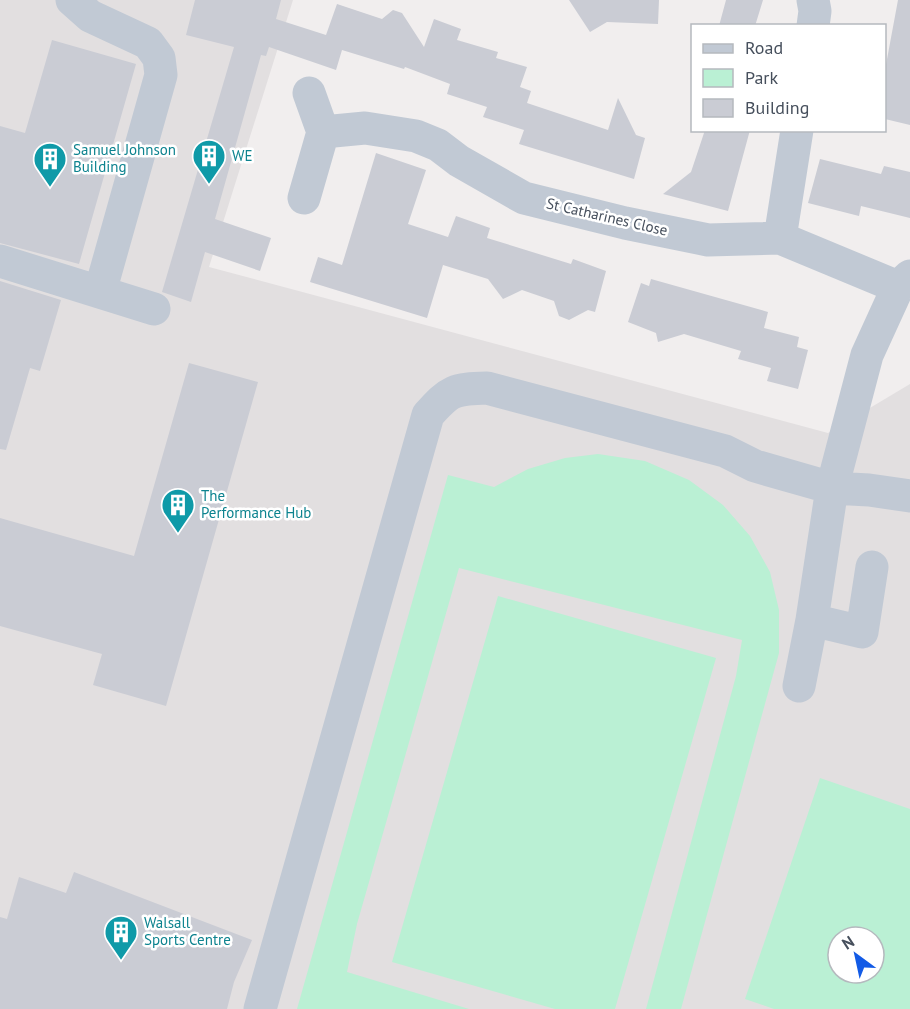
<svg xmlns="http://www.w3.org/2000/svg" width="910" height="1009" font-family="'PT Sans',sans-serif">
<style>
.education{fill:#e2dfe0;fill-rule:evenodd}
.green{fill:#baf0d4;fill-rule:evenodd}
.building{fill:#caccd4}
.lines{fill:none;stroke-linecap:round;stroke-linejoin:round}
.minor{stroke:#c1c9d4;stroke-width:33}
.labels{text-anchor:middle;stroke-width:5;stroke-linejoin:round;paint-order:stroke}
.culture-label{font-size:15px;fill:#0d838f;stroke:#fff;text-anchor:start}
.street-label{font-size:15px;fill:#464f5c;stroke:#fff}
</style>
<rect width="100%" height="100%" fill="#f1eeee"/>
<path class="education" d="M0 0H293L209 267 828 433 910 384V1009H0ZM838 937H874V973H838Z"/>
<path class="green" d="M598 454 645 461 689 480 723 505 750 536 770 572 779 610V653L681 1009H646L736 676 742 640 459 568 357 924 347 972 469 1009H297L448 475 494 487 528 469 565 458Z
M498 596 716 658 615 1009H555L392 962Z
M820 778 910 809V1009H774L745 999ZM838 937H874V973H838Z"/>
<path class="building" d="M195 0H281L276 19 326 35 337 4 382 19 393 10 402 13 424 47 434 19 461 29 457 40 498 52 496 58 527 67 520 87 531 91 527 103 608 130 618 98 636 135 645 138 634 179 519 144 524 130 483 117 487 107 447 94 450 84 405 67 404 69 342 50 336 70 269 47 266 56 261 55 215 219 271 238 260 271 205 252 191 302 162 292 234 47 186 35Z
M569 0H659L658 24 607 22 590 32Z
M726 0H763L755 26H719Z
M898 0H910V125L885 119V70Z
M52 40 136 64 79 264 0 243V126L25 133Z
M705 130H750L728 211 663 194 691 172Z
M376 153 426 170 408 224 448 237 456 216 490 228 487 238 571 264 573 259 606 271 595 312 588 310 569 320 559 316 554 301 522 290 503 299 488 279 443 265 427 318 310 282 318 257 342 265Z
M820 159 881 174 884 166 910 172V218L861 206 859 216 808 203Z
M651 279 768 312 764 328 799 337 797 347 808 350 798 389 767 381 771 368 738 359 741 351 684 334 658 342 656 333 628 322 641 283 649 286Z
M0 281 61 300 40 371 30 368 6 450 0 449Z
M189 363 258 382 166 706 93 685 102 654 0 626V518L134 556Z
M74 872 252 940 234 982 227 1009H0V917L7 919 19 877 66 893Z"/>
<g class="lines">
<path class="minor" d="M72 0 90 16 148 43 159 58 161 75 100 292
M813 0 815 11 813 26
M323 132 365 128 416 136 438 145 459 161 524 198 625 223 708 240 780 238 898 287
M304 198 323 132 309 93
M780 238 797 130
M0 261 154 309
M812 620 862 632 872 567
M799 686 812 620 832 488 867 355 898 287 910 276
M260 1009 428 415C450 390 454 389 487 388L725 451 755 466 832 488 869 490 910 496"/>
</g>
<defs>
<g id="building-pin" transform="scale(1.725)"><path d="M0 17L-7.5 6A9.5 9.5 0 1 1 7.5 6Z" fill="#0f9aa8" stroke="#fff"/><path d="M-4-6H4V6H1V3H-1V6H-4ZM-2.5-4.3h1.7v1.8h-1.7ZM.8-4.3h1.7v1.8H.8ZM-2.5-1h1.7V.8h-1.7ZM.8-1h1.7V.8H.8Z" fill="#fff"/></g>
</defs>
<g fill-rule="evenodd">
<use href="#building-pin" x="209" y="156"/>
<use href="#building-pin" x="50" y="159"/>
<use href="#building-pin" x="178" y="505"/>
<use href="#building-pin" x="121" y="932"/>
</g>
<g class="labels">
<g class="culture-label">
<text x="73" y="155">Samuel Johnson<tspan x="73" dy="17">Building</tspan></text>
<text x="232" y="161">WE</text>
<text x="201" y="501">The<tspan x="201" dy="17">Performance Hub</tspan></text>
<text x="144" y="928">Walsall<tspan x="144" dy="17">Sports Centre</tspan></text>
</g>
<g class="street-label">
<text transform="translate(607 217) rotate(13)" y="5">St Catharines Close</text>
</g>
</g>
<rect x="691" y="24" width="195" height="108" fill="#ffffff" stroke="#b5b9be" stroke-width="1.5"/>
<rect x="703" y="44" width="30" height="9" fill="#c1c9d4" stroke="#b5b9be" stroke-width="1.5"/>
<text x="745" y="54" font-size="18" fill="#464f5c">Road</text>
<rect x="703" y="69" width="30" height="18" fill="#baf0d4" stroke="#b5b9be" stroke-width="1.5"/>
<text x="745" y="84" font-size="18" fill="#464f5c">Park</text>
<rect x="703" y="99" width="30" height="18" fill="#caccd4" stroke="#b5b9be" stroke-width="1.5"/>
<text x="745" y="114" font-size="18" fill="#464f5c">Building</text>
<g transform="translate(856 955) rotate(327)"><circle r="28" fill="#ffffff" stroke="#b5b9be" stroke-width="1.5"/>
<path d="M0-4.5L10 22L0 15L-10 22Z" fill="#135be6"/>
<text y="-9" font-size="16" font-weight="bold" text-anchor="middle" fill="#464f5c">N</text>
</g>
</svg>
